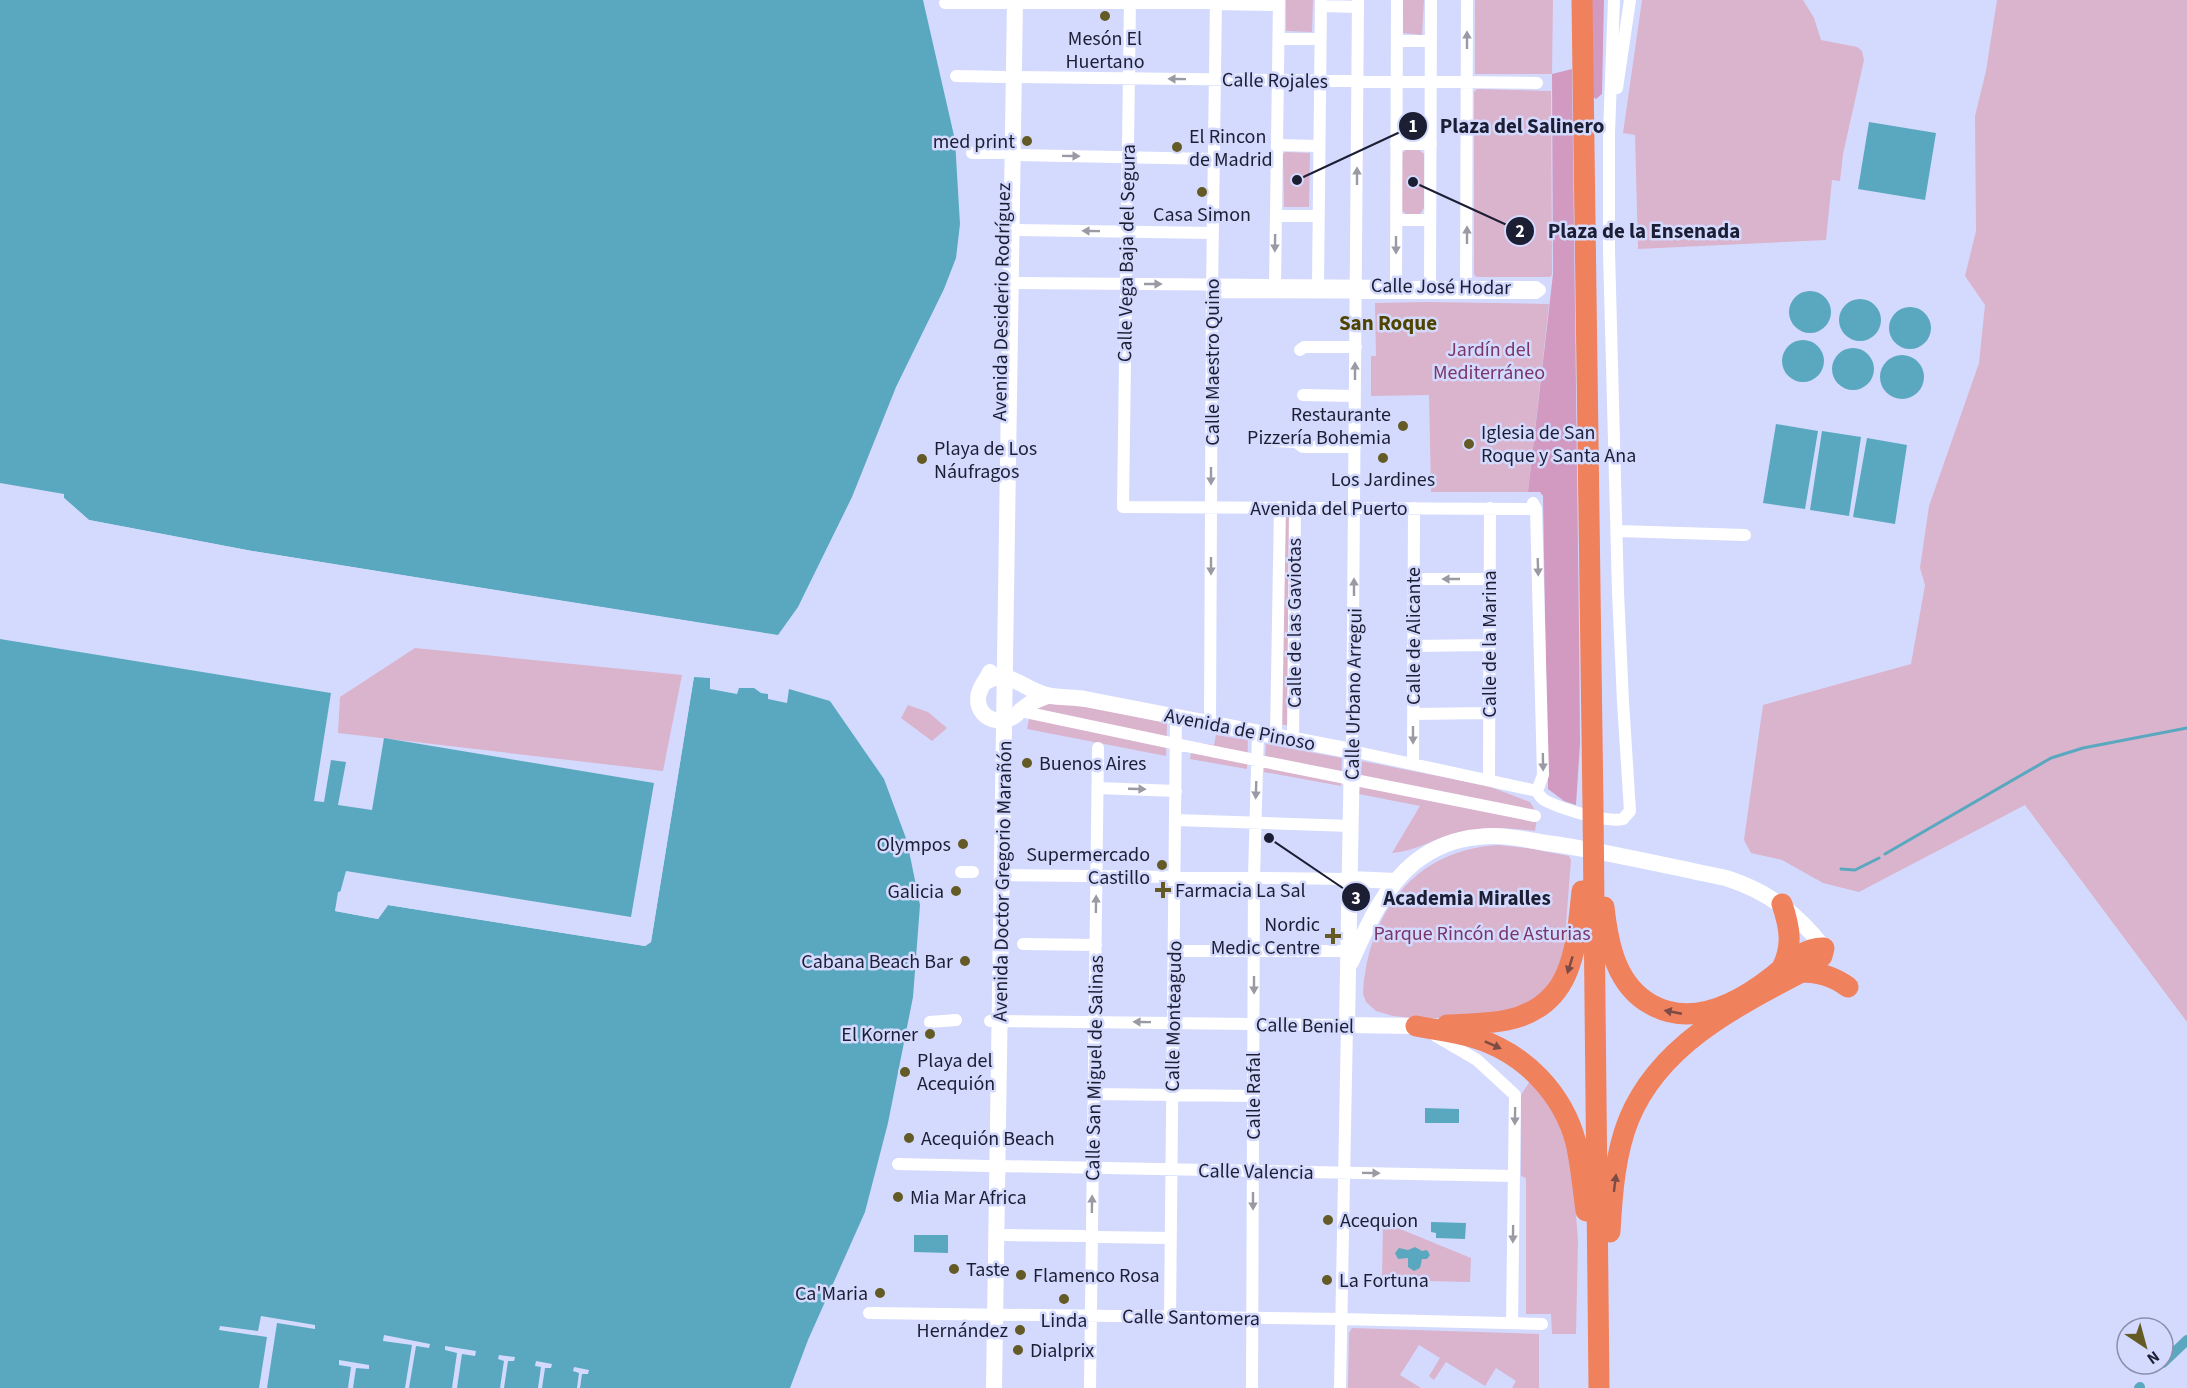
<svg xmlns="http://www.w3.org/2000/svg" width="2187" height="1388" font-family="'Source Sans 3',sans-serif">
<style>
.green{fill:#dab3cd}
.forest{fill:#d29ac0}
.water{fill:#5aa8bf}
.pier{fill:#d4dafe}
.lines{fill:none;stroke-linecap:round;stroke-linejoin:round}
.stream{stroke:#5aa8bf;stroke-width:3}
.canal{stroke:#5aa8bf;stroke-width:10}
.street{stroke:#fff;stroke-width:12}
.secondary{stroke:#fff;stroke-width:16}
.highway{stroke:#f0815d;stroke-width:21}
.oneway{fill:#999aa4}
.oneway2{fill:#7b4b46}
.poi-dot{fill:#635a26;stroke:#d4dafe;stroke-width:2}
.labels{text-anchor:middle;stroke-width:5;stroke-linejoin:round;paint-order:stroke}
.poi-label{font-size:20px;fill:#1c1e34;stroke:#d4dafe;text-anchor:start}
.street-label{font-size:20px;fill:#1c1e34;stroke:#d4dafe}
.park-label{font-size:20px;fill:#793667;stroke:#d4dafe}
.neighbourhood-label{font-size:21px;font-weight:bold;fill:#4f4400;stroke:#d4dafe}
.leader{fill:none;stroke:#1c1e34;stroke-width:2}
.callout-dot{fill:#1c1e34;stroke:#d4dafe;stroke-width:2}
.mark-label{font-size:18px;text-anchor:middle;font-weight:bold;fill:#fff}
.callout-label{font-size:21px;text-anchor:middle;font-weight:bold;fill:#1c1e34;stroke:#d4dafe;stroke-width:5;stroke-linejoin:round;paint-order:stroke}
</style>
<rect width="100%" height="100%" fill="#d4dafe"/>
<path class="green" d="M1286 0H1313L1312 32 1286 31Z
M1403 0H1424L1422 35 1403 33Z
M1475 0H1553L1552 74H1475Z
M1642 0H1803L1814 18 1821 40 1857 47 1862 51 1864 60 1843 154 1840 181 1832 180 1826 240 1638 249 1635 135 1623 133Z
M1997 0H2187V1022L2025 805 1859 892 1823 883 1782 860 1751 853 1744 840 1763 705 1911 664 1925 585 1920 568 1929 506 1979 363 1985 305 1965 276 1976 231 1975 116 1986 71Z
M1477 89 1551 91 1552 275 1550 277H1476L1474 274V92Z
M1406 150H1419L1424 154V208L1420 214H1406L1401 210 1402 153Z
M1285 152 1310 153 1309 207H1284L1283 154Z
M1428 302 1549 304 1528 492H1431L1429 395 1371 396V356H1376L1375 303Z
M1281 515H1292L1290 726 1280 724Z
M415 648 682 675 663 771 338 733 340 697Z
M1045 704 1079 705 1167 723 1166 756 1027 729 1030 714Z
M908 705 928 712 947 728 932 741 901 718Z
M1216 735 1248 740 1247 769 1190 759 1193 742 1214 745Z
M1266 744 1342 758 1341 786 1264 772Z
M1362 761 1488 786 1530 802 1535 810 1538 811 1535 831C1504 827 1476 826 1446 836 1426 843 1414 851 1392 853L1420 806 1359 794Z
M1498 845 1527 848 1569 856 1571 860 1563 963 1537 1000 1481 1018H1413L1393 1016 1376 1011 1366 1002 1363 994C1368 913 1414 850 1498 845Z
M1530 1081 1552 1105 1572 1162 1578 1241 1576 1334H1552L1551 1314H1526V1178L1521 1176V1095Z
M1383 1222 1471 1258 1470 1282 1382 1280Z
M1352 1328 1539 1334V1388H1512L1516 1381 1496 1368 1485 1386 1446 1362 1434 1380 1429 1376 1440 1358 1419 1345 1400 1375 1421 1388H1348L1349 1333Z"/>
<path class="forest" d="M1591 0H1604L1602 94 1596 99 1593 97Z
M1572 69 1579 628 1580 743 1576 805 1564 801 1548 789 1543 496 1540 492H1528L1553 274 1552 74Z"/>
<path class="water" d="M0 0H923L955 140 960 224 956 258 944 289 896 387 852 497 798 607 778 635 252 551 89 520 64 498V494L0 483Z
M1869 122 1936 133 1925 200 1858 189Z
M1789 312a21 21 0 1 1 42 0a21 21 0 1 1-42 0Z
M1839 320a21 21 0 1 1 42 0a21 21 0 1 1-42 0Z
M1889 328a21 21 0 1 1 42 0a21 21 0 1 1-42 0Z
M1782 361a21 21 0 1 1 42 0a21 21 0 1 1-42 0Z
M1832 369a21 21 0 1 1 42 0a21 21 0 1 1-42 0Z
M1880 377a22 22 0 1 1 44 0a22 22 0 1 1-44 0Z
M1776 424 1818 431 1805 509 1763 503Z
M1822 431 1861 437 1849 516 1810 510Z
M1867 438 1907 445 1895 524 1853 517Z
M0 639 331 693 314 801 324 802 331 760 346 762 338 805 372 810 384 738 654 783 631 917 346 871 335 911 378 919 388 905 645 946 651 942 694 676 710 678V689L737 694 739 688H754L761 693 768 694V699L787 703 789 689 830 701 884 779 907 841 920 905 913 997 888 1123 865 1212 808 1340 790 1388H580L582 1374H588L589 1370 574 1367 573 1371 579 1373 577 1388H542L545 1368H551L552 1364 536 1361 535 1366 541 1367 538 1388H504L508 1361H514L515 1357 499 1355 498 1359 504 1361 500 1388H457L462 1354 475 1356 476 1351 445 1346V1350L457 1353 452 1388H409L416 1346 429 1348 430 1344 384 1335 383 1341 412 1345 405 1388H353L356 1368 369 1369V1365L339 1360V1365L351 1367 348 1388H267L277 1323 315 1329V1325L261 1316 258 1331 220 1326 219 1330 267 1337 259 1388H0Z
M1425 1108 1459 1109V1123H1425Z
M1431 1222 1466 1223 1465 1239 1436 1238V1233L1431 1232Z
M914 1235H948V1253L914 1252Z
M1415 1247 1422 1251 1427 1250 1430 1255 1427 1259H1422L1420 1268 1414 1271 1408 1267V1258L1398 1259 1395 1253 1399 1248 1408 1250Z"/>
<path class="pier" d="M61 498H64L89 520 252 551 781 636 778 638 757 636 252 554 89 523Z
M694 673 711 675 710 678 694 677 651 942 645 946 388 905 378 919 335 911 338 892 342 891 338 909 377 915 388 902 645 943 648 941 691 676Z"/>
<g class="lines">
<path class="stream" d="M1885 854 2051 758 2083 748 2187 728
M1841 869 1855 870 1879 858"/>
<path class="canal" d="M2163 1363 2187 1340
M2139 1388 2140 1387"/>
<path class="street" d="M1130 0 1123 507 1536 509
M1358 0 1352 751 1537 791
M945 3H1005
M1015 3H1216
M1216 4 1279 5
M1321 6 1358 7
M1279 39H1320
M1397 41H1431
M956 76 1004 77
M1014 77 1537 83
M1617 88 1630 0
M1396 144H1431
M1277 145 1319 146
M972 153H1003
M1013 155 1214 159
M1276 216H1319
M1396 220H1430
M1012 230 1213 233
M1011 283 1536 287 1540 290 1536 293 1212 292
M1275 285 1279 0
M1318 285 1321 0
M1396 286 1397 0
M1430 286 1431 0
M1466 293 1467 0
M1300 350 1304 347H1356
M1303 395 1355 396
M1275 441 1296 442 1303 447H1355
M1533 503 1536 509 1543 775 1537 791
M1618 531 1745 535
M1413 579H1489
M1413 646 1489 645
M1020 711 1176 744 1535 816
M1413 714 1489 713
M1210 723 1212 292 1216 0
M1276 735 1280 507
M1293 739 1295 507
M1413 763 1414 508
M1489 779 1490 508
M1098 788 1176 791
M1537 791C1539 795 1542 799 1546 801 1562 809 1607 823 1623 819L1630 811 1623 702 1618 592 1609 251V133L1614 0
M1175 820 1351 826
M961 872H973
M1002 875 1350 879
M1023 944 1096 945
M1174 951H1349
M990 1021 1347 1025 1340 1388
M930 1022 956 1020
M1436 1036 1477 1060 1515 1095 1512 1323
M1094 1094 1253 1096
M898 1164 988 1166
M998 1166 1514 1176
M1006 1235 1084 1236
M1098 1237 1171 1238
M869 1313 1342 1319 1542 1324
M1170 1317 1176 716
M1090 1388 1098 748
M1252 1388 1254 878 1258 732"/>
<path class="secondary" d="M990 672C986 681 978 689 978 699 978 720 1003 727 1017 714
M986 682C1008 667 1025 691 1047 695 1059 698 1073 697 1085 699L1352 751 1347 1025 1416 1026
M1020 711 1032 702 1047 696
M1350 879 1396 881
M1351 962C1367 926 1384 887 1415 862 1433 848 1455 839 1478 837 1501 834 1523 839 1546 843 1606 851 1666 866 1726 878 1767 891 1797 913 1824 948
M994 1388 1015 0"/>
<path class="highway" d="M1582 0 1593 808 1599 1388
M1604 907C1608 944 1616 986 1652 1005 1694 1028 1740 1002 1773 976 1788 964 1804 947 1824 948L1822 956 1813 966C1743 1003 1661 1041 1629 1119 1615 1153 1612 1195 1610 1232
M1782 968C1793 946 1790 928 1782 904
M1801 972C1819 972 1833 976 1848 987
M1447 1025C1467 1024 1488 1024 1507 1020 1574 1006 1576 947 1582 891
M1416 1026C1436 1030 1456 1032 1475 1038 1524 1053 1563 1093 1576 1143 1581 1165 1583 1189 1586 1211"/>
</g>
<defs><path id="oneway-solid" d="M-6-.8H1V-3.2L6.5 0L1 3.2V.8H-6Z" transform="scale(1.5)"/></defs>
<g class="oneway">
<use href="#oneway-solid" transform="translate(1467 40) rotate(-90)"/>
<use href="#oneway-solid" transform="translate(1177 79) rotate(-179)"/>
<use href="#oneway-solid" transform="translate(1071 156) rotate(1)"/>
<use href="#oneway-solid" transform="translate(1357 176) rotate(-90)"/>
<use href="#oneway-solid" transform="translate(1091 231) rotate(-179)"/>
<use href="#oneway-solid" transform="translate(1467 235) rotate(-90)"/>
<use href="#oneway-solid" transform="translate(1275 243) rotate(91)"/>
<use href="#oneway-solid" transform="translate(1396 245) rotate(90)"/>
<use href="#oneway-solid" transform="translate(1153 284)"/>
<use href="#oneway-solid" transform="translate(1355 371) rotate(-90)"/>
<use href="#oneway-solid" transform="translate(1211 476) rotate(90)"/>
<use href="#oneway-solid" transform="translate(1211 566) rotate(90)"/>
<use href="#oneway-solid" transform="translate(1538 567) rotate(88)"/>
<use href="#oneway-solid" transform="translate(1451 579) rotate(-180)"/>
<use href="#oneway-solid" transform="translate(1354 587) rotate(-90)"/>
<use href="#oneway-solid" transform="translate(1413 735) rotate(90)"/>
<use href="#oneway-solid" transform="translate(1543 762) rotate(89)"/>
<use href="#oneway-solid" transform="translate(1137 789) rotate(2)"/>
<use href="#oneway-solid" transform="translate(1256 790) rotate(92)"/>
<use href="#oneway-solid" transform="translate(1096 904) rotate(-89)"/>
<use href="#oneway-solid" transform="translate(1254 985) rotate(90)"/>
<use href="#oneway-solid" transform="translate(1142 1022) rotate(-179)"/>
<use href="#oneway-solid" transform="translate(1515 1116) rotate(91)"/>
<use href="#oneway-solid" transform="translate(1371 1173) rotate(1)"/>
<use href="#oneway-solid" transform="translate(1253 1201) rotate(90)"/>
<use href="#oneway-solid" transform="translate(1092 1204) rotate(-89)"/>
<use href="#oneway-solid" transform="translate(1513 1234) rotate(91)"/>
</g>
<g class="oneway2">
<use href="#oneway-solid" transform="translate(1570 965) rotate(107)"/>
<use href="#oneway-solid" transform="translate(1673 1012) rotate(-169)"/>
<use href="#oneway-solid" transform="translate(1493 1045) rotate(24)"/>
<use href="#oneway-solid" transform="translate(1615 1183) rotate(-83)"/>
</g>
<g class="poi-dot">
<circle cx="1105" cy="16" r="6"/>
<circle cx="1027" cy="141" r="6"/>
<circle cx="1177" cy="147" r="6"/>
<circle cx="1202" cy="192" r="6"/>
<circle cx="1403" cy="426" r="6"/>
<circle cx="1469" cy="444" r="6"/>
<circle cx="1383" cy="458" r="6"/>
<circle cx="922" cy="459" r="6"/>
<circle cx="1027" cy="763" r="6"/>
<circle cx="963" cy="844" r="6"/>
<circle cx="1162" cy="865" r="6"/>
<path d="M1160 881h6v6h6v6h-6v6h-6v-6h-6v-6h6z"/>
<circle cx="956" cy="891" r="6"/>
<path d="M1330 927h6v6h6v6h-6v6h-6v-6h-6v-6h6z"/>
<circle cx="965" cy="961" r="6"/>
<circle cx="930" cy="1034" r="6"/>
<circle cx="905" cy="1072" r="6"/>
<circle cx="909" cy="1138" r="6"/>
<circle cx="898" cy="1197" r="6"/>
<circle cx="1328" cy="1220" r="6"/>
<circle cx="954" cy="1269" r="6"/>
<circle cx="1021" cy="1275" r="6"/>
<circle cx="1327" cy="1280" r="6"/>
<circle cx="880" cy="1293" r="6"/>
<circle cx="1064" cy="1299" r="6"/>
<circle cx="1020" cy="1330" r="6"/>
<circle cx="1018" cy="1350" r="6"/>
</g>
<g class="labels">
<g class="poi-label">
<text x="1105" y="45" text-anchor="middle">Mesón El<tspan x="1105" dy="23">Huertano</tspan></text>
<text x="1189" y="143">El Rincon<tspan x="1189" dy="23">de Madrid</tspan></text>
<text x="1015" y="148" text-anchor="end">med print</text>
<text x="1202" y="221" text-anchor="middle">Casa Simon</text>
<text x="1391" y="421" text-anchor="end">Restaurante<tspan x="1391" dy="23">Pizzería Bohemia</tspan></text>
<text x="1481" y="439">Iglesia de San<tspan x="1481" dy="23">Roque y Santa Ana</tspan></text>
<text x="934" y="455">Playa de Los<tspan x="934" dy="23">Náufragos</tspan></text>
<text x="1383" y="486" text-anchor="middle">Los Jardines</text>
<text x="1039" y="770">Buenos Aires</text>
<text x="951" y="851" text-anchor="end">Olympos</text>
<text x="1150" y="861" text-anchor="end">Supermercado<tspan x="1150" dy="23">Castillo</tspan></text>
<text x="1175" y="897">Farmacia La Sal</text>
<text x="944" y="898" text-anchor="end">Galicia</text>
<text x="1320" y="931" text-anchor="end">Nordic<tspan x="1320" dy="23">Medic Centre</tspan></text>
<text x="953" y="968" text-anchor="end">Cabana Beach Bar</text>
<text x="918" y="1041" text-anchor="end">El Korner</text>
<text x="917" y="1067">Playa del<tspan x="917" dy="23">Acequión</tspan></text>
<text x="921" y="1145">Acequión Beach</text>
<text x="910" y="1204">Mia Mar Africa</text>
<text x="1340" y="1227">Acequion</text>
<text x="966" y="1276">Taste</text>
<text x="1033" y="1282">Flamenco Rosa</text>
<text x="1339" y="1287">La Fortuna</text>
<text x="868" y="1300" text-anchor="end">Ca'Maria</text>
<text x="1064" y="1327" text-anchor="middle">Linda</text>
<text x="1008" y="1337" text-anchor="end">Hernández</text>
<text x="1030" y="1357">Dialprix</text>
</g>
<g class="street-label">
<text transform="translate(1275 80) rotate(1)" y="7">Calle Rojales</text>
<text transform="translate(1126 253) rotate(-89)" y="7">Calle Vega Baja del Segura</text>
<text transform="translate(1441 286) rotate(1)" y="7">Calle José Hodar</text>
<text transform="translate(1001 302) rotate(-89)" y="7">Avenida Desiderio Rodríguez</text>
<text transform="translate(1212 362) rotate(-90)" y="7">Calle Maestro Quino</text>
<text x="1329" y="515">Avenida del Puerto</text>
<text transform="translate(1294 623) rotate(-90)" y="7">Calle de las Gaviotas</text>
<text transform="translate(1413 636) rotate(-90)" y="7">Calle de Alicante</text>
<text transform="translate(1489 644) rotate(-90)" y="7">Calle de la Marina</text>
<text transform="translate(1353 694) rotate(-89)" y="7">Calle Urbano Arregui</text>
<text transform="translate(1240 729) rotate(11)" y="7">Avenida de Pinoso</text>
<text transform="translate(1002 881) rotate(-89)" y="7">Avenida Doctor Gregorio Marañón</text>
<text transform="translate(1173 1016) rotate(-89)" y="7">Calle Monteagudo</text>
<text transform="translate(1305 1025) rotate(1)" y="7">Calle Beniel</text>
<text transform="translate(1094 1068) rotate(-89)" y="7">Calle San Miguel de Salinas</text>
<text transform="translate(1253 1096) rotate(-90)" y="7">Calle Rafal</text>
<text transform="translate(1256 1171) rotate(1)" y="7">Calle Valencia</text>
<text transform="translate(1191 1317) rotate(1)" y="7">Calle Santomera</text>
</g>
<g class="park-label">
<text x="1489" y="356">Jardín del<tspan x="1489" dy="23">Mediterráneo</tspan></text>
<text x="1482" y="940">Parque Rincón de Asturias</text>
</g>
<g class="neighbourhood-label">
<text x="1388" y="330">San Roque</text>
</g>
</g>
<path class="leader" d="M1297 180L1413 126M1413 182L1520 231M1269 838L1356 897"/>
<g class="callout-dot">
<circle cx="1297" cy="180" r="6"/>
<circle cx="1413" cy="182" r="6"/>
<circle cx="1269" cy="838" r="6"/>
<circle cx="1413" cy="126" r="15"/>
<circle cx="1520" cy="231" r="15"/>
<circle cx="1356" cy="897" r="15"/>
</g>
<g class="mark-label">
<text x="1413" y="132">1</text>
<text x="1520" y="237">2</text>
<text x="1356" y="904">3</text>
</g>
<g class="callout-label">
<text x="1522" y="133">Plaza del Salinero</text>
<text x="1644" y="238">Plaza de la Ensenada</text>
<text x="1467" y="905">Academia Miralles</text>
</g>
<g transform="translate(2145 1346) rotate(144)"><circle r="28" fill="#d4dafe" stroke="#8a8fad" stroke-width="1.5"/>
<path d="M0-4.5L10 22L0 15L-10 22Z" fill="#635a26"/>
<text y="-9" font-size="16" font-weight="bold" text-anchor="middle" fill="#1c1e34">N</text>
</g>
</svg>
